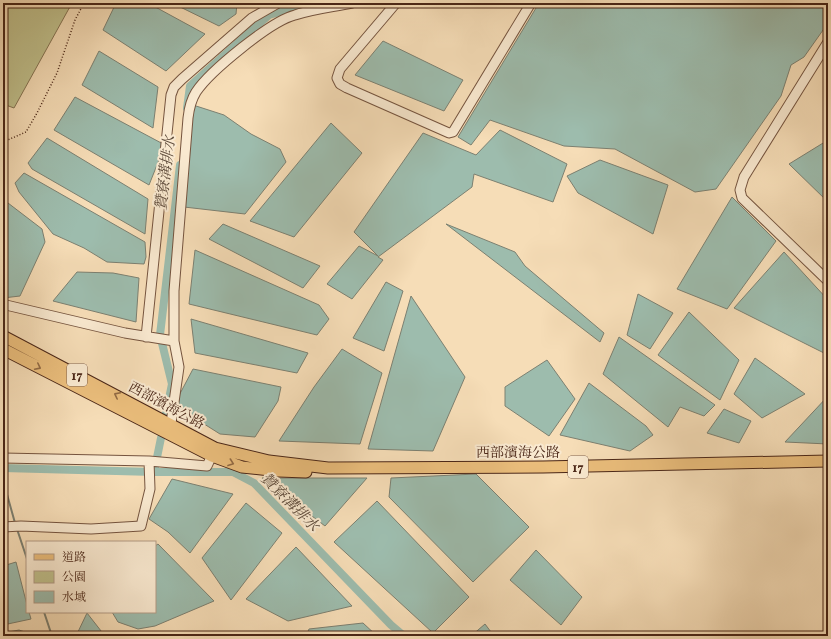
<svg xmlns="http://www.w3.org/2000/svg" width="831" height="639" font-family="Vollkorn,'Noto Serif TC',serif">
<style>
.green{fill:#c0c08c;stroke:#857352}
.water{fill:#9dbcad;stroke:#7c8071}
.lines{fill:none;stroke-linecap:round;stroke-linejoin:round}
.stream{stroke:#7c8071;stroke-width:2}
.canal{stroke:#9dbcad;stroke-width:8}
.minor-casing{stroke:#75543f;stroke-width:11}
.major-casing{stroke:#4a2617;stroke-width:13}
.path{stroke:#4a2617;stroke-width:1.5;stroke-dasharray:1 2;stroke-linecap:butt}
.minor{stroke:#f9e9d0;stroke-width:9}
.major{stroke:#ebbe7c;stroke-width:11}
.oneway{stroke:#926a44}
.labels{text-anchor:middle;stroke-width:4;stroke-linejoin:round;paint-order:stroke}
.shield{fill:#f9e9d0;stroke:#7e604e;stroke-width:1}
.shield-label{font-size:13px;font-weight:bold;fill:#4a2617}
.street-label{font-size:14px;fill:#4a2617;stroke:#f9e9d0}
.water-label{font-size:15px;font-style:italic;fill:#5f4c3c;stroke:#f9e9d0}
</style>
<rect width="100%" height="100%" fill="#f6ddb7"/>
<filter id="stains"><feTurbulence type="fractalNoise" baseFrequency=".005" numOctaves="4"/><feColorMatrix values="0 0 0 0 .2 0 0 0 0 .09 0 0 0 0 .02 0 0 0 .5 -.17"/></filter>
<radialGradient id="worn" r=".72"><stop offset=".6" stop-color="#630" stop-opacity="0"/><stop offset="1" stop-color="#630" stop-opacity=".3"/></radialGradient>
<path class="green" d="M3 3H72L14 108 3 104Z"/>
<path class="water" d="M116 3H148L205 34 166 71 103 30Z
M172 3H237L236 14 219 26Z
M539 3H828V23L804 57 791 65 781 96 716 189 695 192 615 149 564 146 490 120 471 145 458 137Z
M383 41 463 80 444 111 355 75Z
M99 51 158 87 153 128 82 85Z
M75 97 165 145 149 185 54 130Z
M193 105 224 115 251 134 280 149 286 162 245 214 184 207Z
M331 123 362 153 294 237 250 221Z
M500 130 567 164 553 202 474 174 472 187 378 257 383 260 352 299 327 284 359 246 378 256 354 232 423 133 476 155Z
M47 138 148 199 145 234 32 169 28 163Z
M828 140V202L789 164Z
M600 160 668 185 653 234 578 193 567 176Z
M24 173 145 242 146 257 144 264 107 262 84 248 53 234 19 192 15 183Z
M732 197 776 241 727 309 677 289Z
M8 203 42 229 45 242 20 296 3 298V210Z
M223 224 320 266 303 288 209 239Z
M446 224 515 252 525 266 604 333 600 342Z
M195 250 319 305 329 319 317 335 189 304Z
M784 252 828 300V355L734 308Z
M77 272 113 273 139 278 136 322 53 301Z
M386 282 403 291 384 351 353 338Z
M638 294 673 313 650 349 627 335Z
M411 296 465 377 433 451 368 449Z
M689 312 739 360 720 400 658 355Z
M191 319 308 353 297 373 195 353Z
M619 337 715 405 704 416 680 407 668 427 603 374Z
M342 349 382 373 360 444 279 441 314 387Z
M755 358 805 394 762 418 734 394Z
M547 360 575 399 549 436 505 406V387Z
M193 369 281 387 278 401 255 437 220 434 174 405Z
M589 383 646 426 653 435 630 451 560 435Z
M828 396V444L785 442Z
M724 409 751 421 739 443 707 433Z
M476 474 529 527 473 582 389 497 391 478Z
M262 478H367L325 526Z
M172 479 233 494 190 553 168 532 149 519Z
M377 501 469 597 433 633 334 542Z
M246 503 282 533 231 600 202 558Z
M158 544 214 601 155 626 138 629 118 622 112 612H155V546Z
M296 547 352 606 288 621 246 599Z
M536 550 582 597 561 625 510 580Z
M16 562 27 605V612H29L31 619 3 625V566Z
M87 613 105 636H76Z
M363 623 377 636H306L309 629Z
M485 624 494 636H471Z
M19 630 37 636H38H3V633Z"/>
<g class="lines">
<path class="stream" d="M3 480 15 523
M17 529 27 559
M44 612 52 636"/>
<path class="canal" d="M187 108 190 86 269 15 313 3
M166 413 172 384 160 335 180 165
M161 438 154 472H233L254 483 391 625 404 636
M3 468 154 472"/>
<g class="minor-casing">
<path id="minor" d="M396 3 340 69 337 78 340 84 347 88 449 133 453 132 531 3
M828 42 744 177 740 190 742 198 828 281
M3 307 6 305 125 333 174 341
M146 337 171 95 174 87 182 79 252 18 278 3
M171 423 179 367 174 341V291L188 118C189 109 191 100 196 92 210 71 271 21 295 15 313 9 333 7 352 3
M3 458 149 461 207 466 214 451
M3 527 21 526 91 529 141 526 150 489 149 461"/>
</g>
<g class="major-casing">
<path id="major" d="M3 336 215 448 269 461 328 468 543 467 828 461
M3 349 212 456 242 467 279 471 306 472"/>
</g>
<path class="path" d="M3 142 26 132 37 113 57 73 75 20 84 3"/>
<use href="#minor" class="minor"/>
<use href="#major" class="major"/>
</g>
<defs><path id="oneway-chevron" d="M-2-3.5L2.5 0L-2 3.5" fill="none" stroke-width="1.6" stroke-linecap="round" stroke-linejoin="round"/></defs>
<g class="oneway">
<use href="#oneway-chevron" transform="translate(38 367) rotate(27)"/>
<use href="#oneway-chevron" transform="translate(117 395) rotate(-153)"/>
<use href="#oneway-chevron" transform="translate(231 463) rotate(20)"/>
</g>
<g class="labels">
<g class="shield">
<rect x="67" y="364" width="20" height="22" rx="3"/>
<rect x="568" y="456" width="20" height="22" rx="3"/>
</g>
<g class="shield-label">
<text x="77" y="380">17</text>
<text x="578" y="472">17</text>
</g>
<g class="street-label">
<text transform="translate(167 405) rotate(28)" y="5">西部濱海公路</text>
<text x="518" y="457">西部濱海公路</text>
</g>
<g class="water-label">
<text transform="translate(165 173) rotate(-83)" y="5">贊寮溝排水</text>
<text transform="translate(290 502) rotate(45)" y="5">贊寮溝排水</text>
</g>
</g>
<rect width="831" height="639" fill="none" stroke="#f6ddb7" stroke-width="16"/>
<rect x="4" y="4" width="823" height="631" fill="none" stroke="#4a2617" stroke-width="2"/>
<rect x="8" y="8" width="815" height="623" fill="none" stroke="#4a2617"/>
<rect x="26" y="541" width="130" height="72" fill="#f9e9d0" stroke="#b39b86"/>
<rect x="34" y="554" width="20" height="6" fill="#ebbe7c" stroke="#b39b86"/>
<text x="62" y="561" font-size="12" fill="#4a2617">道路</text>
<rect x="34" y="571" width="20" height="12" fill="#c0c08c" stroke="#b39b86"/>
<text x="62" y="581" font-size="12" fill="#4a2617">公園</text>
<rect x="34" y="591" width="20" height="12" fill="#9dbcad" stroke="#b39b86"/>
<text x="62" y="601" font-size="12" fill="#4a2617">水域</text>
<rect width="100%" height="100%" filter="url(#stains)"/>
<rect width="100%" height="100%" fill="url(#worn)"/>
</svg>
